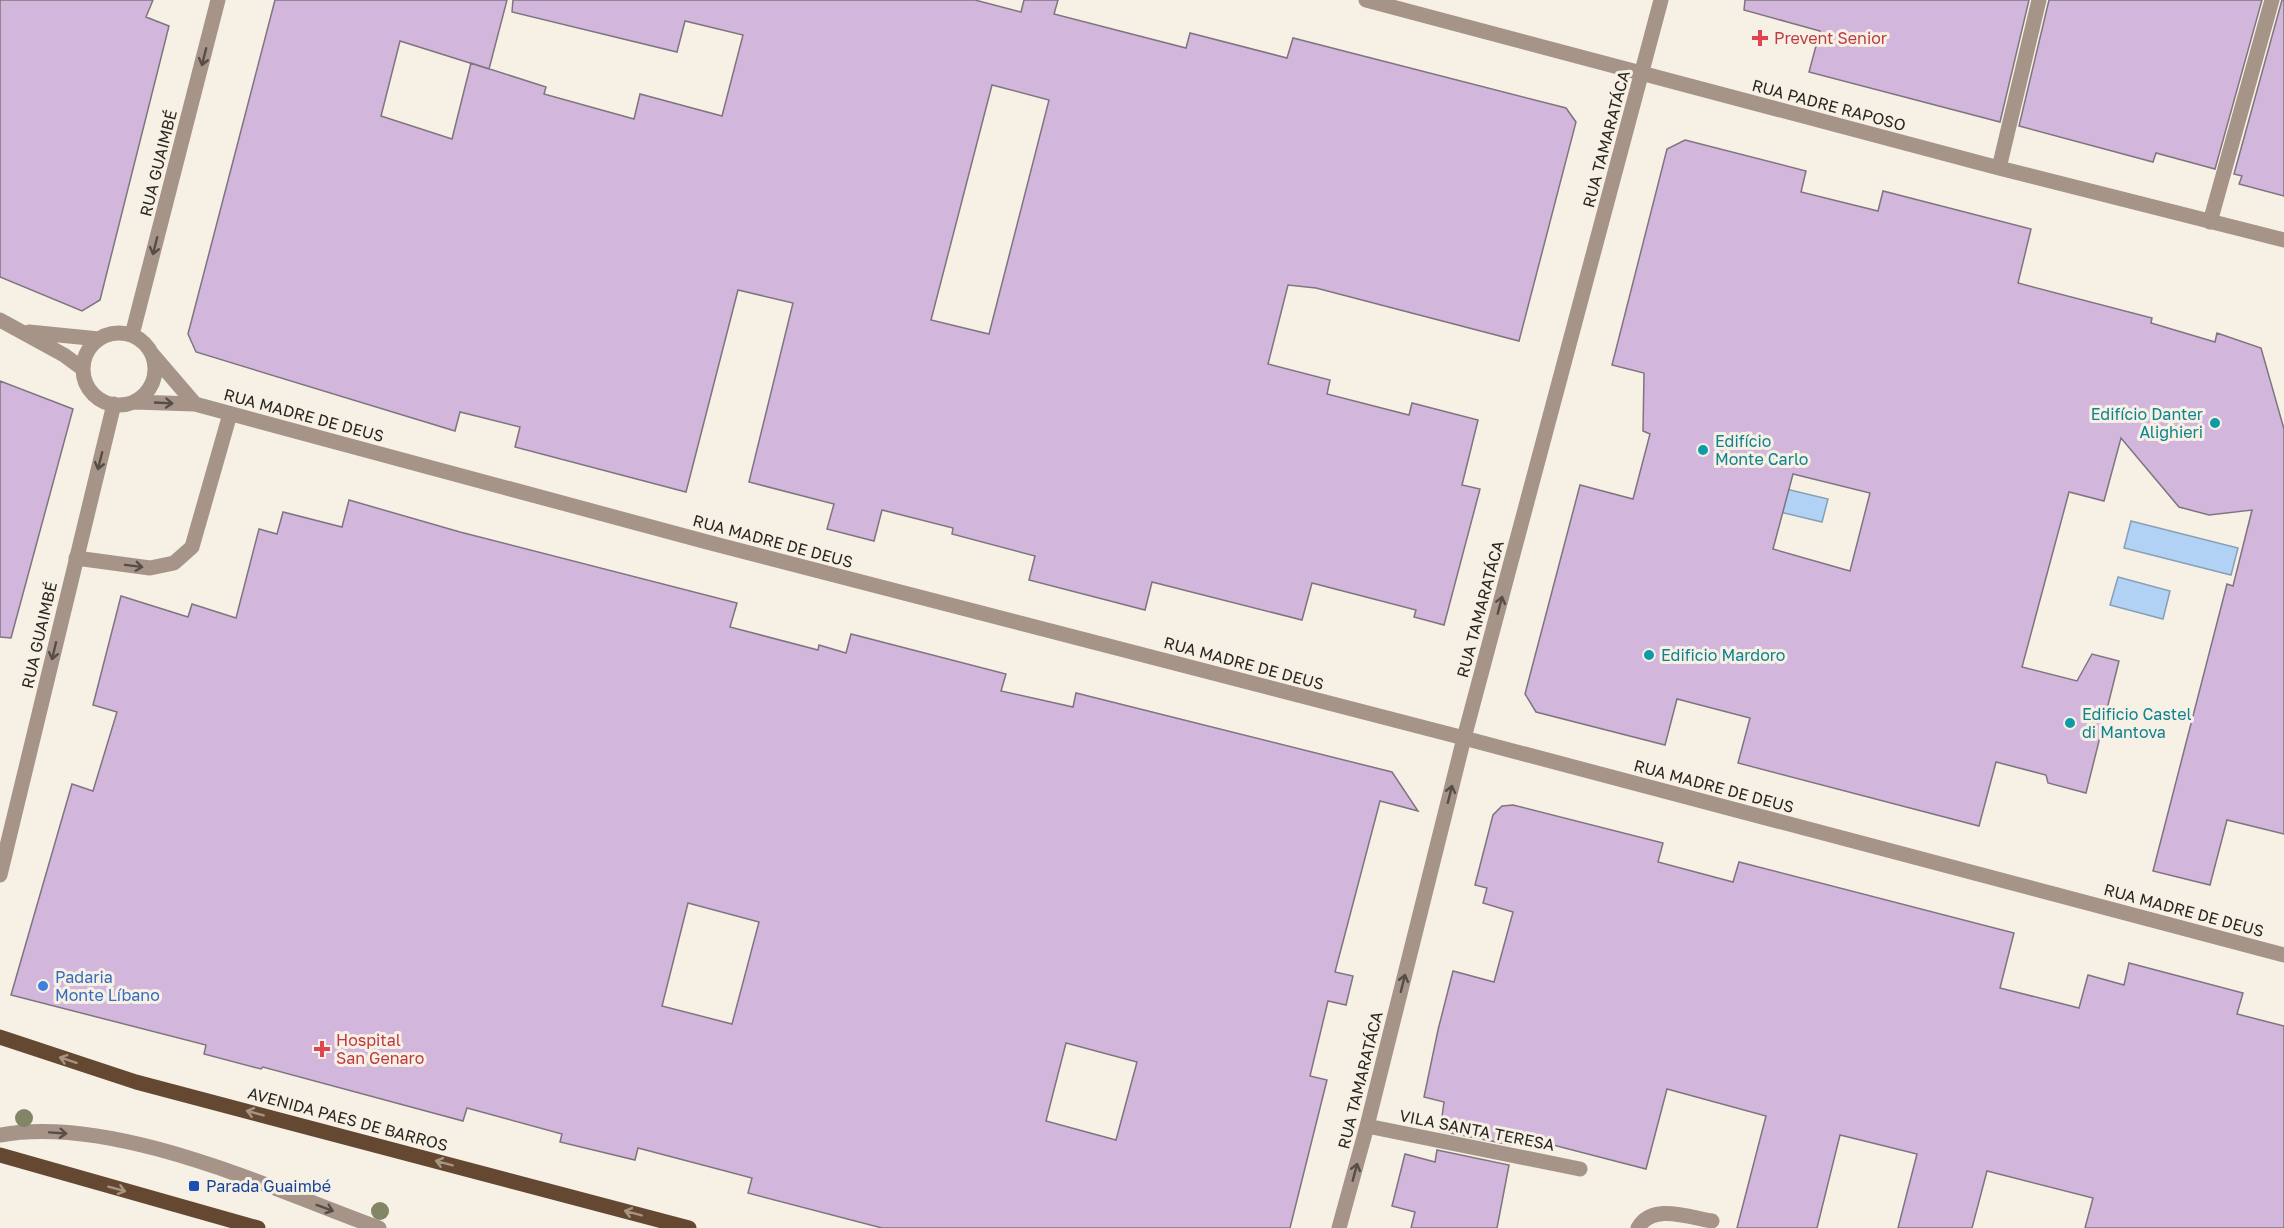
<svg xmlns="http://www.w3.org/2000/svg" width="2284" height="1228" font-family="'Golos Text',sans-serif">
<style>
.water{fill:#b1d2f5;stroke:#889fb6;stroke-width:1.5}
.building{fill:#d3b6db;stroke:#7d757f;stroke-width:1.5;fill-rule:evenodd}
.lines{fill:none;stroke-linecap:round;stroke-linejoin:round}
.service{stroke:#a59487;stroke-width:15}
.minor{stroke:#a59487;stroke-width:15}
.primary{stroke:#654832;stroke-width:15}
.tree{fill:#838567}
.oneway{stroke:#554d46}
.oneway2{stroke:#a79483}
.health-dot{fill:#e0444e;stroke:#f7f0e5;stroke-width:2}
.culture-dot{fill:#0f9aa8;stroke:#f7f0e5;stroke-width:2}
.shop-dot{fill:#3f7fe0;stroke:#f7f0e5;stroke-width:2}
.transit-dot{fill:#1a4fb4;stroke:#f7f0e5;stroke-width:2}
.labels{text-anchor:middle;stroke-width:6;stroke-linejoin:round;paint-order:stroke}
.health-label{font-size:16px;fill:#be3a42;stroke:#f7f0e5;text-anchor:start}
.street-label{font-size:16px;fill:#2a2723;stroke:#f7f0e5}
.culture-label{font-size:16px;fill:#0d838f;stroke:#f7f0e5;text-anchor:start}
.shop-label{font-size:16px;fill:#366cbe;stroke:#f7f0e5;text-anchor:start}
.transit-label{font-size:16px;fill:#164399;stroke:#f7f0e5;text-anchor:start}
</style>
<rect width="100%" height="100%" fill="#f7f0e5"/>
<path class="water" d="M1786 489 1828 499 1822 522 1780 512Z
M2131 521 2238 548 2231 575 2124 548Z
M2118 577 2170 591 2163 619 2110 605Z"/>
<path class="building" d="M0 0H153L146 17 169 26 100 300 82 311 0 277Z
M275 0H507L489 69 400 41 381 116 452 139 471 63 546 87 544 94 634 119 640 94 722 116 743 35 685 21 677 52 512 12 513 0H975L1021 12 1024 0H1058L1054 14 1186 48 1190 33 1287 58 1293 38 1566 108 1576 122 1519 341 1316 288 1288 285 1268 364 1330 380 1327 394 1409 415 1412 403 1478 420 1462 485 1480 489 1444 625 1414 617 1416 610 1312 583 1302 620 1152 582 1145 610 1029 580 1035 556 952 534 953 528 882 510 874 541 827 529 834 504 749 482 793 303 738 290 686 492 515 447 520 427 460 412 455 431 196 352 188 334ZM992 85 1049 100 989 334 931 320Z
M1745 0H2029L2000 122 1809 72 1820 31 1744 10Z
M2049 0H2262L2215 169 2156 153 2153 162 2019 126Z
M2282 0H2284V196L2239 184 2242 176 2234 174Z
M1685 140 1806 171 1801 192 1878 211 1883 191 2031 229 2018 283 2152 318 2151 323 2215 342 2217 333 2261 348 2284 429V834L2227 820 2210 885 2153 871 2227 584 2233 586 2252 510 2209 515 2179 507 2121 438 2104 501 2069 492 2022 667 2077 681 2092 654 2119 661 2086 793 2048 783 2046 775 1996 762 1979 826 1738 763 1750 718 1677 699 1665 745 1536 712 1525 694 1580 485 1633 499 1650 434 1643 431 1644 373 1612 365 1667 149ZM1793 474 1870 493 1850 571 1773 549Z
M0 381 73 409 11 638 0 637Z
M349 500 460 532 737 603 730 627 818 650 819 645 846 653 851 634 1006 674 1001 691 1073 707 1076 693 1392 772 1418 811 1380 801 1335 972 1353 976 1346 1005 1328 1001 1310 1076 1327 1080 1290 1228H882L748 1193 752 1178 638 1148 635 1160 560 1142 562 1134 467 1108 463 1121 263 1067 261 1069 204 1054 206 1045 11 995 72 784 93 791 117 712 93 705 121 596 188 617 192 604 236 618 259 529 277 534 283 512 342 527ZM688 903 759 922 732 1024 662 1006ZM1066 1043 1137 1062 1116 1140 1046 1121Z
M1513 805 1663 843 1658 862 1733 882 1739 862 2014 933 2000 988 2079 1008 2088 975 2124 985 2129 963 2243 993 2237 1014 2284 1026V1228H2085L2093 1198 1987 1171 1972 1228H1898L1917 1154 1840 1135 1817 1228H1737L1766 1116 1667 1089 1646 1169 1514 1135 1512 1145 1440 1131 1444 1102 1424 1097 1438 1030 1453 971 1494 982 1513 912 1483 903 1487 888 1475 885 1493 815 1502 806Z
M1437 1150 1509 1165 1497 1228H1411L1415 1212 1392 1206 1405 1154 1435 1162Z"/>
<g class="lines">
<path class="service" d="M2210 222 2272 0
M76 558 150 568 174 563 192 547 230 414
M0 1135C114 1114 272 1189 379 1228
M1638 1228C1652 1203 1688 1217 1712 1221"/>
<path class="minor" d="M1366 0 1999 168 2284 240
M1999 168 2039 0
M0 320 64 355 83 369
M29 332 99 339
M83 369a36 36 0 1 1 72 0a36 36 0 1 1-72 0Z
M132 335 218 0
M152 354 195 404
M134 402 195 404 707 542 1464 738 2284 955
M0 875 114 404
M1367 1126 1580 1169
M1339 1228 1367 1126 1464 738 1661 0"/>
<path class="primary" d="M0 1037 136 1082 689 1228
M0 1155 258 1228"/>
</g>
<g class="tree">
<circle cx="24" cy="1118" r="9"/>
<circle cx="380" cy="1211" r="9"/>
</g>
<defs><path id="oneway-shaft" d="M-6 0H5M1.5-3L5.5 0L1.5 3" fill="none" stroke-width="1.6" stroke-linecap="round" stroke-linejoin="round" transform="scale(1.5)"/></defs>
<g class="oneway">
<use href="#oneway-shaft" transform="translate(204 57) rotate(104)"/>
<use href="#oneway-shaft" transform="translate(155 246) rotate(104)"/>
<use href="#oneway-shaft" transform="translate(164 403) rotate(3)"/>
<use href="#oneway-shaft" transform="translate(100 461) rotate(104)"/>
<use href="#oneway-shaft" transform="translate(134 566) rotate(7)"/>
<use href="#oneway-shaft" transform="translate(1500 605) rotate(-75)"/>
<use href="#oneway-shaft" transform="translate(54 651) rotate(103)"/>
<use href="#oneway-shaft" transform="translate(1450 794) rotate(-76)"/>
<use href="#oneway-shaft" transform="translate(1403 983) rotate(-76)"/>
<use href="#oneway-shaft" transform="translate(58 1133) rotate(4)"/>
<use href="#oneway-shaft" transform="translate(1355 1172) rotate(-75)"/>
<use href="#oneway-shaft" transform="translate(325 1208) rotate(20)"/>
</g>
<g class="oneway2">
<use href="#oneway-shaft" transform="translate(68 1060) rotate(-162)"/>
<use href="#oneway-shaft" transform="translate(255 1113) rotate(-165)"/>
<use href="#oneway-shaft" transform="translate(444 1163) rotate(-165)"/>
<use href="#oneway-shaft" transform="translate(117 1189) rotate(15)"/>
<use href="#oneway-shaft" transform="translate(633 1213) rotate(-165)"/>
</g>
<g class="health-dot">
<path d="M1757 29h6v6h6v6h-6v6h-6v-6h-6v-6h6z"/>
<path d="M319 1040h6v6h6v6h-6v6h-6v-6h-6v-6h6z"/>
</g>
<g class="culture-dot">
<circle cx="2215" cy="423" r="6"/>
<circle cx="1703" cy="450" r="6"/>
<circle cx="1649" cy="655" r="6"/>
<circle cx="2070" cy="723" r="6"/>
</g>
<circle class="shop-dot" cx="43" cy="986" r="6"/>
<rect class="transit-dot" x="188" y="1180" width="12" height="12" rx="3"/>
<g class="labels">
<g class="health-label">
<text x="1774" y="44">Prevent Senior</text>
<text x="336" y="1046">Hospital<tspan x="336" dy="18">San Genaro</tspan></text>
</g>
<g class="street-label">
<text transform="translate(1829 105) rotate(15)" y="6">RUA PADRE RAPOSO</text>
<text transform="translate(1606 139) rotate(-75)" y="6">RUA TAMARATÁCA</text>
<text transform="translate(158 163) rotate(-76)" y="6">RUA GUAIMBÉ</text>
<text transform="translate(304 415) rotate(15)" y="6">RUA MADRE DE DEUS</text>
<text transform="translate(773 541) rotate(15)" y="6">RUA MADRE DE DEUS</text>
<text transform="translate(1480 609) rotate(-75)" y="6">RUA TAMARATÁCA</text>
<text transform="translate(39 635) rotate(-77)" y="6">RUA GUAIMBÉ</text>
<text transform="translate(1244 663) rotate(15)" y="6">RUA MADRE DE DEUS</text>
<text transform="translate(1714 786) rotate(15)" y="6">RUA MADRE DE DEUS</text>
<text transform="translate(2184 910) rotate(15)" y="6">RUA MADRE DE DEUS</text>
<text transform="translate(1360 1080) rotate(-76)" y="6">RUA TAMARATÁCA</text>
<text transform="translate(348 1119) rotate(15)" y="6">AVENIDA PAES DE BARROS</text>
<text transform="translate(1477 1130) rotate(11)" y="6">VILA SANTA TERESA</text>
</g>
<g class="culture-label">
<text x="2203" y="420" text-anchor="end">Edifício Danter<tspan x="2203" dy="18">Alighieri</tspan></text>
<text x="1715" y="447">Edifício<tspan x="1715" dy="18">Monte Carlo</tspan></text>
<text x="1661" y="661">Edificio Mardoro</text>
<text x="2082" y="720">Edificio Castel<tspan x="2082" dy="18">di Mantova</tspan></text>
</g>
<g class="shop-label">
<text x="55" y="983">Padaria<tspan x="55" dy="18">Monte Líbano</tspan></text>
</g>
<g class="transit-label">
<text x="206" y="1192">Parada Guaimbé</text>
</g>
</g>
</svg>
